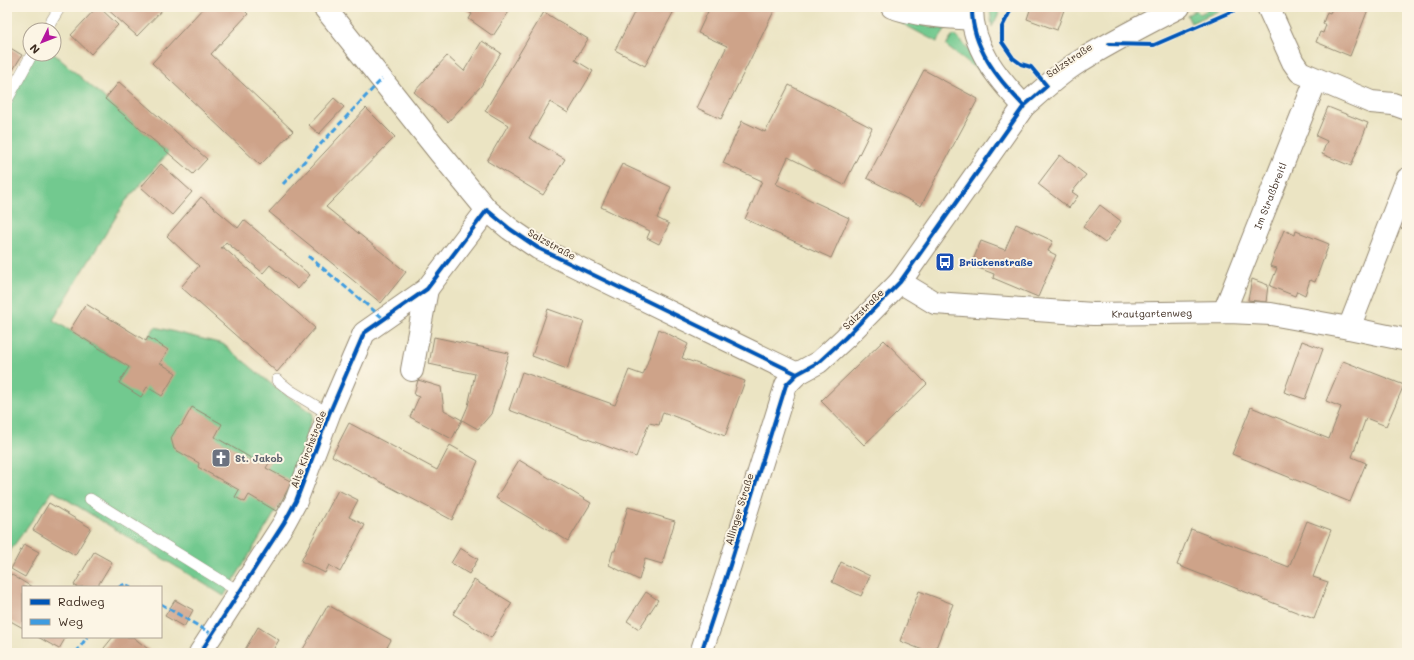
<svg xmlns="http://www.w3.org/2000/svg" width="1414" height="660" font-family="Mali,sans-serif">
<style>
.green{fill:#72c98f;stroke:#567a56}
.building{fill:#cea389}
.lines{fill:none;stroke-linecap:round;stroke-linejoin:round}
.service-casing{stroke:#938770;stroke-width:12}
.minor-casing{stroke:#938770;stroke-width:24}
.service{stroke:#fff;stroke-width:11}
.minor{stroke:#fff;stroke-width:22}
.quiet{stroke:#3f9ce0;stroke-width:3;stroke-dasharray:6 3;stroke-linecap:butt}
.cycleway-casing{stroke:#fcf5e5;stroke-width:6}
.cycleway{stroke:#0057b8;stroke-width:4}
.labels{text-anchor:middle;stroke-width:4;stroke-linejoin:round;paint-order:stroke}
.street-label{font-size:10px;fill:#3b2a1e;stroke:#fcf5e5}
.transit-label{font-size:10px;font-weight:bold;fill:#164399;stroke:#fcf5e5;text-anchor:start}
.worship-label{font-size:10px;font-weight:bold;fill:#5b616d;stroke:#fcf5e5;text-anchor:start}
</style>
<rect width="100%" height="100%" fill="#fcf5e5"/>
<filter id="ink" filterUnits="userSpaceOnUse"><feTurbulence type="fractalNoise" baseFrequency=".025" numOctaves="2"/><feDisplacementMap in="SourceGraphic" scale="8" xChannelSelector="R" yChannelSelector="G"/><feConvolveMatrix kernelMatrix="1 2 1 2 8 2 1 2 1" color-interpolation-filters="sRGB"/></filter>
<filter id="wash" filterUnits="userSpaceOnUse"><feTurbulence type="fractalNoise" baseFrequency=".012" numOctaves="4" result="noise"/><feDisplacementMap in="SourceGraphic" scale="16" xChannelSelector="R" yChannelSelector="G"/><feGaussianBlur stdDeviation="0.9" result="paint"/><feColorMatrix in="noise" values="0 0 0 0 0 0 0 0 0 0 0 0 0 0 0 0 0 1.4 0 .05"/><feComposite in="paint" operator="in"/></filter>
<g filter="url(#wash)">
<rect width="100%" height="100%" fill="#ebe4c3"/>
<path class="green" d="M990 7H1002L992 27 990 8Z
M1214 7H1227L1191 23 1187 15 1196 10 1200 14Z
M886 15 920 25 946 29 937 42Z
M953 35C968 44 975 60 984 75L946 46Z
M32 54H54L168 153 125 202 53 320 129 367 155 327 223 344 270 383 313 414 292 482 276 511 224 596 53 491 7 555V100Z"/>
<g id="blocks">
<path class="building" d="M97 7H99L118 25 91 54 71 35Z
M105 7H165L137 36Z
M204 7H241L248 14 211 54 293 131 260 165 152 63Z
M462 7H512L493 36 469 19 472 14Z
M637 7H676L645 66 615 50Z
M710 7H776L721 119 697 108 727 46 698 33Z
M1031 7H1065L1057 30 1027 19Z
M1333 7H1369L1350 56 1316 42 1320 32 1323 33 1326 25 1323 23 1327 12 1330 13Z
M544 12 588 39 575 60 593 71 568 113 550 102 529 138 565 159 543 195 487 161 508 125 485 111Z
M482 41 501 53 481 86 448 122 414 92 447 56 464 71Z
M7 46 22 55 13 70 7 66Z
M924 70 978 99 921 206 867 178Z
M119 82 207 159 193 174 105 99Z
M789 85 872 128 844 185 788 157 776 184 849 218 831 258 745 219 762 181 723 163 742 121 765 132Z
M334 98 344 107 319 134 309 125Z
M1328 107 1368 123 1351 166 1322 154 1327 141 1316 136Z
M366 108 395 137 326 207 406 272 381 303 269 212Z
M1060 155 1086 175 1072 192 1078 196 1069 208 1038 184Z
M161 164 192 192 172 215 141 187Z
M622 164 671 187 657 218 669 224 659 244 647 238 650 231 601 207Z
M201 197 238 228 244 220 310 275 298 289 270 265 263 273 226 242 221 248H224L315 328 277 372 181 287 199 266 167 236Z
M1100 205 1121 221 1105 243 1083 227Z
M1407 205V230L1397 227Z
M1016 224 1053 241 1048 251 1056 255 1038 297 993 278 994 274 971 265 981 241 1005 250Z
M1284 230 1295 235 1296 231 1329 244 1315 282 1310 280 1305 295 1297 291 1295 296 1270 286 1277 268 1270 266Z
M1252 279 1268 285 1266 302 1248 300Z
M86 304 146 341 148 337 168 350 160 363 176 373 162 396 147 387 141 397 119 383 129 367 70 330Z
M548 309 584 322 567 369 532 356Z
M659 329 688 344 682 358 745 381 725 436 663 412 659 425 649 423 636 457 509 410 522 372 615 405 629 370 643 375Z
M434 337 509 353 491 414 478 429 462 420 468 406 475 374 429 364Z
M884 340 927 384 864 445 821 401Z
M1302 341 1323 349 1305 399 1284 392Z
M1343 361 1404 385 1386 426 1366 418 1352 457 1366 463 1350 502 1232 454 1251 407 1329 439 1341 407 1326 401Z
M418 380 441 387 444 410 462 420 452 439 410 417 419 397 414 395Z
M192 407 222 424 215 437 256 461 260 454 271 460 266 468 292 482 276 511 249 495 245 502 235 497 239 490 198 467 199 463 174 449 171 438 177 428 182 425Z
M349 423 437 470 450 445 478 461 452 520 332 456Z
M519 460 591 503 568 541 496 498Z
M338 490 358 500 349 517 365 525 340 572 329 565 325 573 301 561Z
M49 503 91 528 75 555 33 530Z
M628 507 675 521 662 564 645 559 639 580 609 565 613 551H615Z
M1307 521 1331 530 1313 577 1328 582 1314 619 1177 565 1191 529 1289 567Z
M24 544 39 552 25 577 11 569Z
M460 548 478 559 469 574 451 563Z
M94 552 112 562 97 587H77L74 585Z
M841 562 870 576 861 596 832 582Z
M7 572 32 587H23V628L7 619Z
M474 580 512 603 491 638 453 614Z
M919 591 953 604 934 653H930L900 641Z
M646 592 658 600 639 629 627 621Z
M175 600 193 610 184 627 165 616Z
M328 605 391 640 384 653H306L302 651Z
M258 627 279 640 271 653H243Z
M38 637H66L59 649Z
M113 637H133L153 653H100Z"/>
</g>
</g>
<g filter="url(#ink)">
<use href="#blocks" fill-opacity="0" stroke="#938770" stroke-width="1"/>
<g class="lines">
<g class="service-casing">
<path id="service" d="M46 30 60 7
M7 100 32 54
M277 380 291 391 329 414
M90 499 230 586 239 591"/>
</g>
<g class="minor-casing">
<g id="minor">
<path d="M324 7 440 153 487 210 510 229 538 248 797 374"/>
<path d="M892 7C918 16 945 17 972 19"/>
<path d="M972 7C971 47 998 79 1024 106"/>
<path d="M1268 7 1293 62 1300 72 1371 102 1393 104 1407 109"/>
<path id="s1" d="M900 282 935 303 1093 314 1229 312 1271 314 1349 328 1407 340"/>
<path id="s2" d="M1224 312 1316 80"/>
<path d="M1349 328 1407 179"/>
<path d="M412 370 427 289"/>
<path d="M200 653 284 523 296 501 329 414 364 333 427 289 487 210"/>
<path d="M701 653 730 565 786 385 797 374 819 362 845 338 900 282 1024 106C1040 92 1056 77 1074 65 1108 43 1144 25 1179 7"/>
</g>
</g>
<use href="#service" class="service"/>
<use href="#minor" class="minor"/>
<path class="quiet" d="M283 184 382 79
M308 256 384 319
M119 587 125 584 131 587
M161 604 212 634
M76 653 87 637"/>
<g class="cycleway-casing">
<path id="cycleway" d="M972 7C971 47 998 79 1024 106
M1109 44 1154 45 1242 7
M200 653 284 523 296 501 329 414 364 333 427 289 487 210 510 229 538 248 797 374
M701 653 730 565 786 385 797 374 819 362 845 338 900 282 1024 106 1047 86 1031 67 1021 64 1013 58 1002 42V27L1012 7"/>
</g>
<use href="#cycleway" class="cycleway"/>
</g>
</g>
<defs>
<g id="bus-square" transform="scale(1)"><rect x="-9" y="-9" width="18" height="18" rx="4" fill="#1a4fb4" stroke="#fcf5e5"/><path d="M-5-6H5V4H4V6H2V4H-2V6H-4V4H-5ZM-3.5-4V0h7V-4ZM-3.5 1.2v1.5H-2V1.2ZM2 1.2v1.5H3.5V1.2Z" fill="#fff"/></g>
<g id="church-square" transform="scale(1)"><rect x="-9" y="-9" width="18" height="18" rx="4" fill="#6b7280" stroke="#fcf5e5"/><path d="M-1.2-6h2.4v3.5h3.3v2.4h-3.3V6h-2.4V-.1h-3.3v-2.4h3.3Z" fill="#fff"/></g>
</defs>
<g fill-rule="evenodd">
<use href="#bus-square" x="945" y="262"/>
<use href="#church-square" x="221" y="458"/>
</g>
<g class="labels">
<g class="street-label">
<text transform="translate(1069 60) rotate(-34)" y="4">Salzstraße</text>
<text dy="4" stroke="none"><textPath href="#s2" startOffset="125">Im Straßbreitl</textPath></text>
<text transform="translate(552 244) rotate(29)" y="4">Salzstraße</text>
<text transform="translate(863 309) rotate(-45)" y="4">Salzstraße</text>
<text dy="4" stroke="none"><textPath href="#s1" startOffset="258">Krautgartenweg</textPath></text>
<text transform="translate(308 449) rotate(-69)" y="4">Alte Kirchstraße</text>
<text transform="translate(739 509) rotate(-73)" y="4">Allinger Straße</text>
</g>
<g class="transit-label">
<text x="959" y="266">Brückenstraße</text>
</g>
<g class="worship-label">
<text x="235" y="462">St. Jakob</text>
</g>
</g>
<rect width="1414" height="660" fill="none" stroke="#fcf5e5" stroke-width="24"/>
<rect x="22" y="586" width="140" height="52" fill="#fcf5e5" stroke="#afa495"/>
<rect x="30" y="599" width="20" height="6" fill="#0057b8" stroke="#afa495"/>
<text x="58" y="606" font-size="12" fill="#3b2a1e">Radweg</text>
<rect x="30" y="619" width="20" height="6" fill="#3f9ce0" stroke="#afa495"/>
<text x="58" y="626" font-size="12" fill="#3b2a1e">Weg</text>
<g transform="translate(42 42) rotate(227)"><circle r="19" fill="#fcf5e5" stroke="#afa495"/>
<path d="M0-3L7 15L0 10L-7 15Z" fill="#b5179e"/>
<text y="-6" font-size="11" font-weight="bold" text-anchor="middle" fill="#3b2a1e">N</text>
</g>
</svg>
